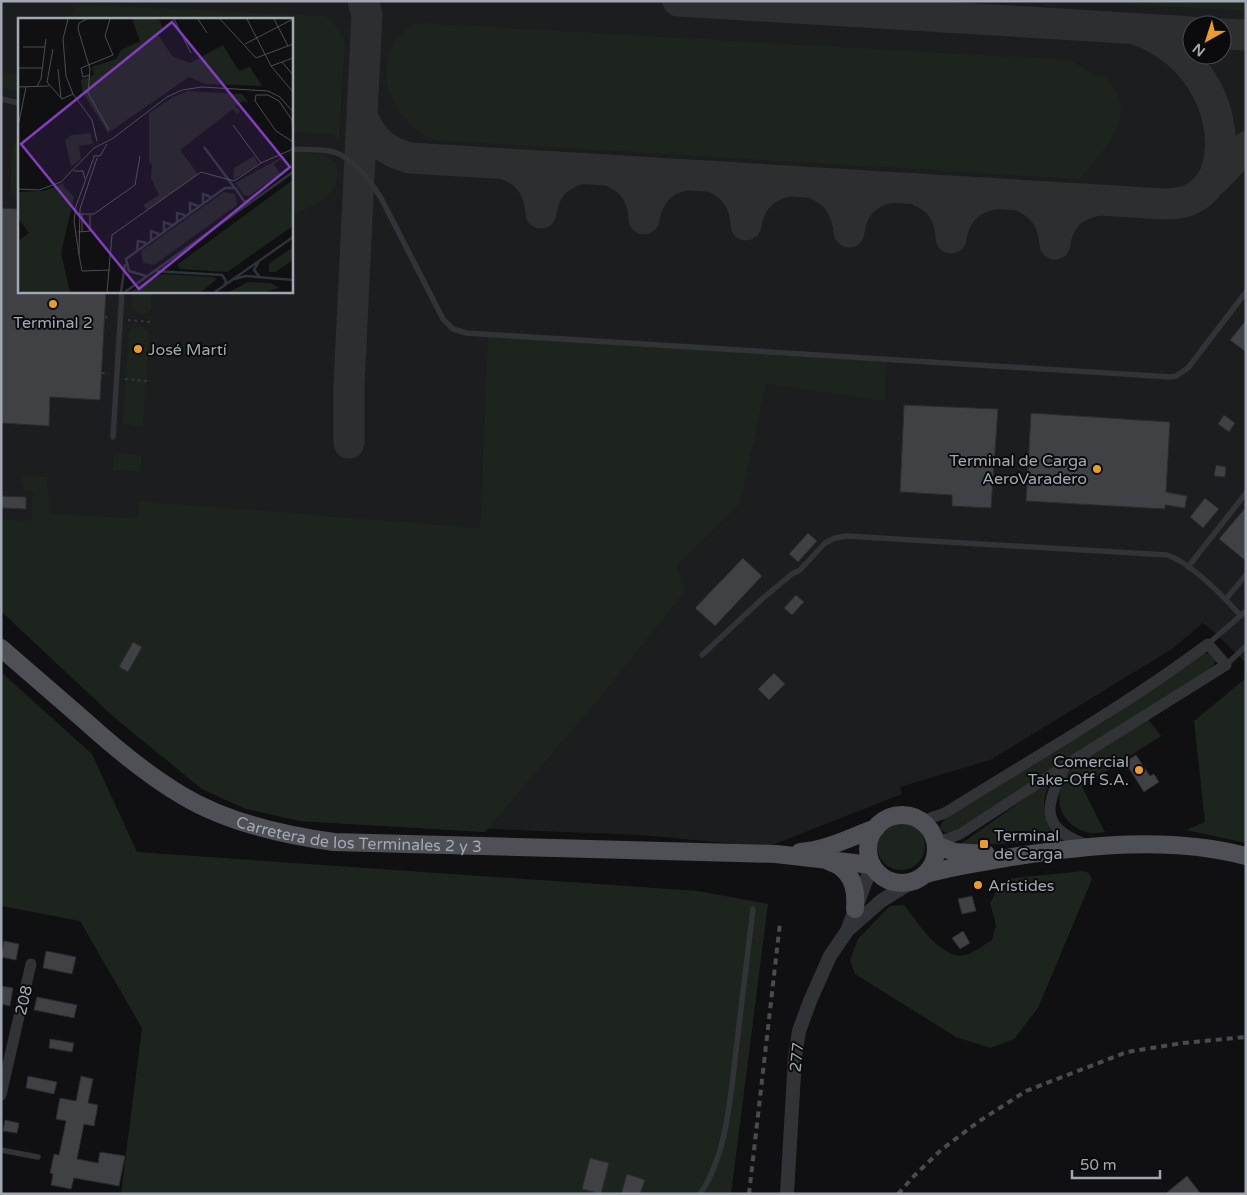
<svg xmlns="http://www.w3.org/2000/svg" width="1247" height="1195" font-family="'Varela Round',sans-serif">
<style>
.built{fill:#1c1d1f;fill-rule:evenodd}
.green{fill:#1d241d}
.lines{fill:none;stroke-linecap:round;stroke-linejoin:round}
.taxiway{stroke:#2c2e30;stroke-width:31}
.building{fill:#3f4145;stroke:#2a2b2e}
.path{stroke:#383a3d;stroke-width:2;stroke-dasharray:2.5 4;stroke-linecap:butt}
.service{stroke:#323336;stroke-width:5.5}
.minor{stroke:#323336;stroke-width:11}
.tertiary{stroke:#323336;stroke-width:14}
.primary{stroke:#4e5055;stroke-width:18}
.rail{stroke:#494b4f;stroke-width:4;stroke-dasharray:6 5;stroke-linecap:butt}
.poi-dot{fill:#e89b32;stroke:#0b0b0d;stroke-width:2}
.labels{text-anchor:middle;stroke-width:4;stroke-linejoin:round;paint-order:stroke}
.poi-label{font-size:16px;fill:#a2a8b2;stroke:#0b0b0d;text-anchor:start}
.street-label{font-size:16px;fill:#a2a8b2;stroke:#0b0b0d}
.inset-river{fill:none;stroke:#2b3439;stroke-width:2.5}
.inset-road{fill:none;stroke:#4a4d52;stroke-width:1}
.view{fill:#813fbd;fill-opacity:0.15;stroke:#813fbd;stroke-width:2.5}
.inset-edge{fill:none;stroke:#a2a8b2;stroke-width:2.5}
</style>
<rect width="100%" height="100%" fill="#101012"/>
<path class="built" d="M1 1H1246V663L1214 632 1203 623 1172 649 990 760 900 787 902 794 767 847 641 835 488 829 485 832 300 821 246 809 202 789 115 718 1 611ZM19 19H291V291H19ZM1192 25H1222V55H1192Z"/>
<path class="green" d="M1119 1H1246V11L1134 5Z
M84 5 326 16 335 25 345 43 339 140 333 134 291 132V19H72C72 10 75 6 84 5Z
M420 23 1070 60 1097 76 1103 75C1144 114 1106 147 1079 179L432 140C398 121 372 81 394 44 401 33 408 26 420 23Z
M1 73 19 74V92L1 87Z
M19 140V201L15 199 10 192 12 148Z
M291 152C302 153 325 153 333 160 338 163 337 168 337 174 336 199 312 207 291 214Z
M131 291H152L151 309 147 313H137L132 309Z
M139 326 144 327 149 334 143 427 123 424 129 333 133 328Z
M488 336 887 362 885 401 766 384 740 503 677 565 685 591 605 691 485 832 300 821 246 809 202 789 115 718 1 611V519L31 521 33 491 24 490 21 475 47 477 50 514 137 518 138 501 480 528Z
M119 454 142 455 140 472 115 470 113 468 114 457Z
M1203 653 1210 654 1215 660 1214 665 1204 674 1053 767 953 832 947 834 940 829 941 824 944 820 1107 720Z
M1 672 92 754 137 852 698 891 768 904 731 1194H121L142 1028 80 921 1 906Z
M1246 678V843L1186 830 1205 822 1194 721Z
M1148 719 1161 736 1082 787 1105 832C1100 832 1095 834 1090 833 1071 829 1056 813 1060 793 1062 783 1068 773 1074 765Z
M1051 780C1037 810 1045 818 1065 840L958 846Z
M877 846a24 24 0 1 1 48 0a24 24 0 1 1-48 0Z
M1083 871 1089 873 1092 879 1038 1008 1014 1039 990 1048 956 1037 855 974 850 960 858 939 890 906 904 905C917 921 943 964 968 954 976 951 985 944 992 940L996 925 990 903 997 890 1007 879Z"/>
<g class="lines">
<path class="taxiway" d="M363 1 367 15 362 115C372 140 384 151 410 158L1165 204C1172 204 1180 203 1187 201 1231 184 1225 124 1207 90 1192 61 1165 39 1135 29
M678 1 1192 32
M1222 34 1246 35
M505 164C529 172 539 189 541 213 544 188 558 174 583 168
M608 170C632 178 643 195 644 219 648 195 661 179 686 175
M711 176C734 185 745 201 746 225 750 201 763 186 788 181
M1213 181 1246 147
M813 183C836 191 847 208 849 232 852 207 866 192 891 187
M916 189C939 198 950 213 951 238 955 213 968 199 993 194
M1019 195C1043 204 1053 220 1055 244 1058 219 1073 205 1097 200
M349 443V385L362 115"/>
</g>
<path class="building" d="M1 208 19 209V291H106L100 400 50 397 49 426 1 423Z
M1246 320V352L1230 340Z
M904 405 998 409 991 508 952 506V495L900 492Z
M1031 413 1170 422 1166 492 1187 496 1185 508 1165 505V509L1026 501Z
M1224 415 1235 423 1229 432 1218 424Z
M1216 465 1226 467 1225 477 1214 476Z
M1 496 26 497V509L1 508Z
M1205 498 1219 509 1203 528 1190 517Z
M1246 507V561L1219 539Z
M808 533 817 541 798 562 789 554Z
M743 558 762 576 715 626 695 608Z
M796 595 804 602 792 615 784 608Z
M133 642 142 647 128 672 119 667Z
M774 673 785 684 769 700 758 689Z
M1136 755 1150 776 1154 774 1159 782 1144 792 1125 762Z
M972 896 976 911 962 914 958 899Z
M963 931 970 943 960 949 952 938Z
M4 941 19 944 16 960 1 957Z
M46 951 76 957 72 974 43 968Z
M1 986 13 988 10 1006 1 1004Z
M37 997 77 1005 74 1018 34 1010Z
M50 1039 74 1043 72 1052 49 1048Z
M28 1076 57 1082 54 1094 26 1088Z
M81 1076 93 1079 88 1103 98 1105 94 1126 84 1124 77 1159 98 1163 100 1152 125 1156 119 1186 74 1178 71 1189 51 1185 53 1174 50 1173 54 1154 59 1155 66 1121 56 1119 60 1098 76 1101Z
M5 1120 19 1123 17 1133 3 1131Z
M590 1158 609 1163 601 1194 582 1189Z
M627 1174 645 1180 640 1194H621Z
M1187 1176 1201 1194H1165Z"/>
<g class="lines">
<path class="path" d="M105 317 111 318
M128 320 151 322
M102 373 109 374
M125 379 147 381"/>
<path class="service" d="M1 99 19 103
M291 149C304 150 323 149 334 152 355 159 370 181 381 198L443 319 453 329 466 333 1171 377 1176 376 1188 368 1246 292
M113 437 122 291
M1188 567 1246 493
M1226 599 1246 575
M1208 644 1246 611
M702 655 762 599 792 574 800 570 825 543 835 538 846 536 1167 555C1191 563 1223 596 1241 616
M1226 665 1246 646
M1 1150 38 1157
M700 1194C728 1154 731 1090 737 1042 742 998 748 953 753 909"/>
<path class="minor" d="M1066 765C1045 806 1038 828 1088 845
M922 821 945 813C1033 758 1125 706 1208 644L1226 665 1066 765 960 834 948 839 936 840
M1 1095 31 964"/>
<path class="tertiary" d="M849 929 881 901 910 883
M787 1194 795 1057 799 1031 810 1001 830 956 847 931 872 865"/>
<g class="primary">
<path id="s1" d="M1 648C29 672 56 696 84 720 115 748 147 775 183 796 228 823 283 835 334 842L776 854 872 865"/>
<circle cx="902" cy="849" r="34"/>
<path d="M936 845 954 852 986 854"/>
<path d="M800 852C827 850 851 837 876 828"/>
<path d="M830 862C852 869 857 888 855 909"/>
<path d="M926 874C954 866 983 862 1012 857 1088 845 1169 836 1246 856"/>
</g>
<path class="rail" d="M749 1194 780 923
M898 1194 914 1176 941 1150 978 1122 1026 1091 1127 1052 1183 1043 1246 1037"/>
</g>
<g class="poi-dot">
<circle cx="53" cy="304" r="5"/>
<circle cx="138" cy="349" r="5"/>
<circle cx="1097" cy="469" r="5"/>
<circle cx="1139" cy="770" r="5"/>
<rect x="979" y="839" width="10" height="10" rx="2.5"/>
<circle cx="978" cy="885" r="5"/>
</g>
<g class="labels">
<g class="poi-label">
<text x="53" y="328" text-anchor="middle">Terminal 2</text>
<text x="148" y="355">José Martí</text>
<text x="1087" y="466" text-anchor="end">Terminal de Carga<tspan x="1087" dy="18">AeroVaradero</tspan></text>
<text x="1129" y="767" text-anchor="end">Comercial<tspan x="1129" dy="18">Take-Off S.A.</tspan></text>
<text x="994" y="841">Terminal<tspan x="994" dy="18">de Carga</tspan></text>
<text x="988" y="891">Arístides</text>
</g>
<g class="street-label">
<text dy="6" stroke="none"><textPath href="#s1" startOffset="418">Carretera de los Terminales 2 y 3</textPath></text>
<text transform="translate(23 1000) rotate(-77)" y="6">208</text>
<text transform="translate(796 1057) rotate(-84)" y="6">277</text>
</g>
</g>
<g transform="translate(18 18)">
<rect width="275" height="275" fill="#101012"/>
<path d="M114 1H141L145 11 139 15 154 38 172 45 205 27 221 53 232 49 244 68 187 66 171 59 90 115 64 73 63 62 76 57 74 49 98 41 103 32 122 23ZM170 73 224 76 231 85 225 83 217 88 222 93 219 96 215 91 162 132 180 156 129 192 125 187 141 177 133 160 134 147 131 144V95L155 79ZM72 115 75 126 61 128 63 141 53 149 47 122 54 117ZM275 133 256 146 262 156 231 178 226 177 217 165ZM236 138 240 146 215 162 216 150ZM275 162V208L209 254 163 251 159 247ZM46 165 45 168 56 179 43 235 52 274H5L0 272V223L11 215 0 200V174L26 173ZM206 174 217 176 219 187 136 247 125 245 123 233ZM275 229V242L257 254H251V246ZM146 256 196 259 199 261 183 274H113L134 259ZM230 264 253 265 261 270 247 274H211Z" fill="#1d241d"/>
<path class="inset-river" d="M186 129 216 169M185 185V176L193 179M172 194V185L180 188M159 204V195L167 197M146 213V204L154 207M133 222V213L141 216M119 232 120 223 128 225M241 243 236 252 242 259M137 253 204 257 208 263 205 269M128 258 111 253 108 241 207 170H217L226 183 232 185M216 261 228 258 275 262M103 274 107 246M107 274 275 154M197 274 275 219"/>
<path class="inset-road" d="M50 1 45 21 48 58 55 76 74 102 79 123M69 1 61 5 60 11 72 51 70 75 91 112M156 1 173 35M180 1 189 15M202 1 238 40 275 26M229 1 253 48 275 74M256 1 270 28M227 26 275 1M5 29H27M35 31 29 64 44 81 55 76M264 44 275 57M253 48 275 40M0 50H25M40 51 43 80M72 57 65 59 63 50 95 37 87 18 92 1M19 68 23 61 28 21M0 69 31 68M1 104 8 69M215 107 243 145M275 118 274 102 261 83 250 77H238L237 83 258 113 275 124M75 138H82L89 126M76 139 58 188 56 203 61 237 62 191 79 140M56 153H65L67 161M0 171 21 172 43 164 76 130 94 121 149 79 164 72 184 69 250 73 262 79 275 94M61 196H76L117 167 122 138M64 213V196M60 214 72 213V197M61 237 64 253 92 252M89 274 94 217 183 154 216 163 243 145 275 131"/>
<path class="view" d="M154 4 272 149 121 271 3 126Z"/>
<rect width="275" height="275" class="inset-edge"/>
</g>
<rect width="1247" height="1195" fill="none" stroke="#a2a8b2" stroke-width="5"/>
<g transform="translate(1207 40) rotate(219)"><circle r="24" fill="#0b0b0d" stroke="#474a4f"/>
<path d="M0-4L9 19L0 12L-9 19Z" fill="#e89b32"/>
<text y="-8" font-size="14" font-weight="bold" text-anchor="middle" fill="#a2a8b2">N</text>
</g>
<path d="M1072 1170v8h88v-8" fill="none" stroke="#a2a8b2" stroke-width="2.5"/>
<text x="1080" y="1170" font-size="15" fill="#a2a8b2" stroke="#0b0b0d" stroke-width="4" paint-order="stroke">50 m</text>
</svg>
